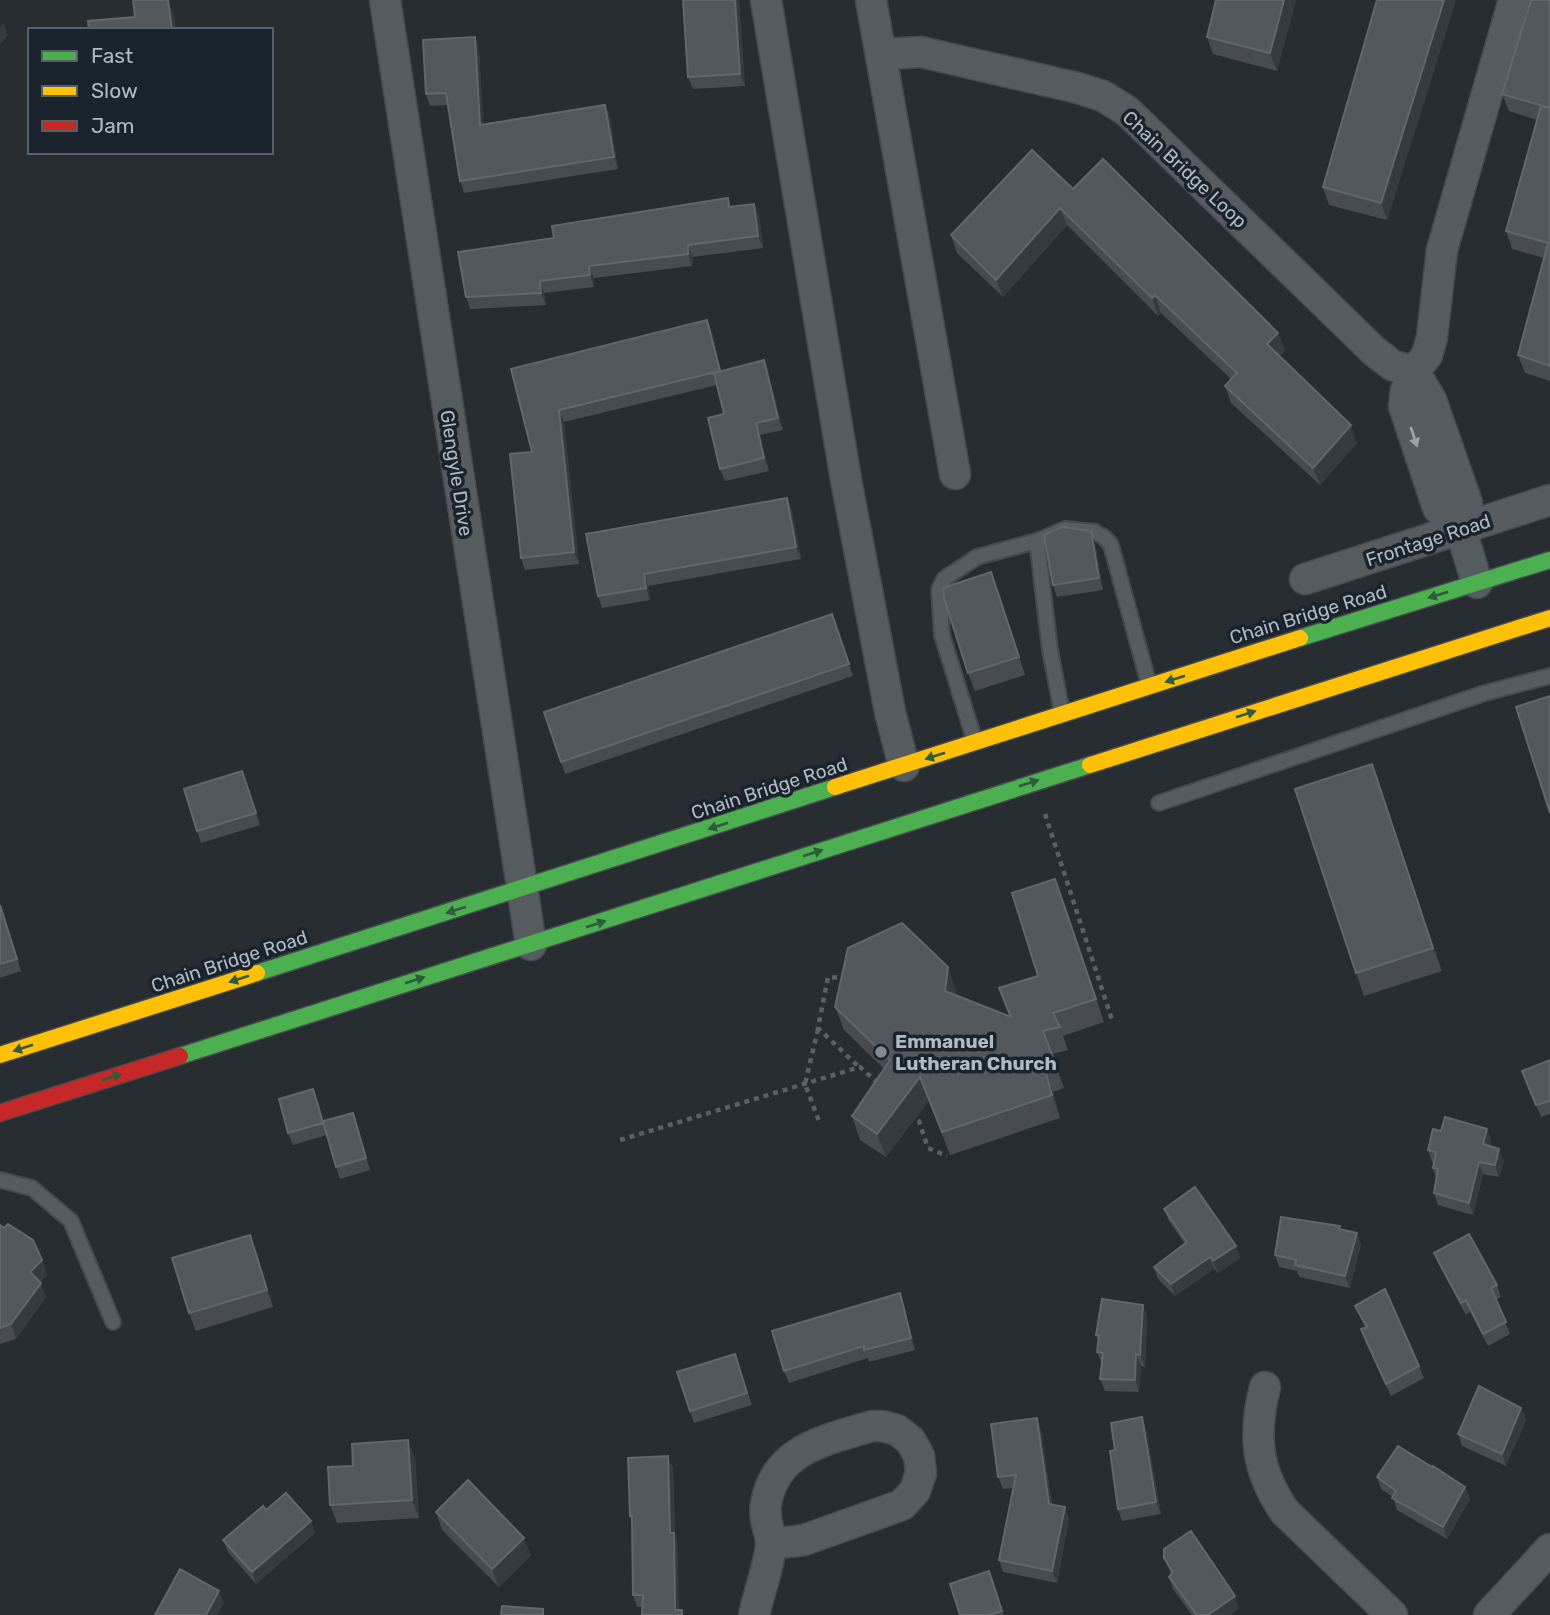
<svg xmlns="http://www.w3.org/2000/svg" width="1550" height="1615" font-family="Rubik,sans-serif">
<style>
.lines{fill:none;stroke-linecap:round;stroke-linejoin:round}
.lane-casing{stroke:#46494d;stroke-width:18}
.street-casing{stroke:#46494d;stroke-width:33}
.fast-casing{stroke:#454a4f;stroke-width:19}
.slow-casing{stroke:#454a4f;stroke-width:19}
.jam-casing{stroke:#454a4f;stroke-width:19}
.path{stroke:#5b6065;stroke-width:4.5;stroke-dasharray:5 5;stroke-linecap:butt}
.lane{stroke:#575c61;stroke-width:14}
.street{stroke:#575c61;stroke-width:30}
.fast{stroke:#4caf50;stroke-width:16}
.slow{stroke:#ffc107;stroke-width:16}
.jam{stroke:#c62828;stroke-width:16}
.wall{fill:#484c52}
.shaded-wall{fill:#363b40}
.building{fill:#53585e;stroke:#62676e;stroke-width:2}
.oneway{fill:#9aa2ab}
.oneway2{fill:#2f5c3a}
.poi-dot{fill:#818991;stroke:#1b242c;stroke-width:2.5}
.labels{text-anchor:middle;stroke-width:7;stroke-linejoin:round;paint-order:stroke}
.street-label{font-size:19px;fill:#b1bac4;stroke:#1b242c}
.poi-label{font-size:19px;font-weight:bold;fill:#b1bac4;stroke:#1b242c;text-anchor:start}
</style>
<rect width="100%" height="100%" fill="#282d32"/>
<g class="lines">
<g class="lane-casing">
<path id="lane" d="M1037 541 1050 650 1062 712
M975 742 942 635 939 590 944 579 977 557 1037 541 1065 529 1095 532 1104 537 1111 545 1149 685
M1159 803 1485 693 1550 676
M0 1180 32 1188 71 1221 113 1322"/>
</g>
<g class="street-casing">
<path id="street" d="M385 0 531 945
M766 0 846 480 890 712 904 766
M871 0 955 474
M881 54 921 52 1078 88 1103 96 1127 111 1374 351 1392 365 1414 372 1431 400 1467 503 1461 530 1477 583
M1461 530 1438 508 1404 406 1406 390 1414 372 1427 355 1432 337 1442 250 1514 0
M1305 579 1550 500
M1265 1387C1253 1435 1256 1470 1285 1512L1392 1615
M754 1615C759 1593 768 1569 771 1546 772 1534 763 1521 766 1504 775 1448 827 1440 872 1426H882L897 1430 911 1441 919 1456 921 1473 915 1491 902 1505 804 1540 771 1544
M1489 1615 1550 1549"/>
</g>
<g class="fast-casing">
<path id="fast" d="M1300 638 1550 560
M257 973 835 787
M180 1056 1090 765"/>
</g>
<g class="slow-casing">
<path id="slow" d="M1090 765 1550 618
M835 787 1300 638
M0 1055 257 973"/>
</g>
<g class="jam-casing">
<path id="jam" d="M0 1113 180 1056"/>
</g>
<path class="path" d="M1045 814 1112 1020
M847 978 828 977 818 1028 859 1067
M818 1029 805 1084 820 1124
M911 1113 919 1121 928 1148 947 1156
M620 1140 860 1067 879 1084"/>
<use href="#lane" class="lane"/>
<use href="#street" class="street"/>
<use href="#fast" class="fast"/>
<use href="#slow" class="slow"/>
<use href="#jam" class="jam"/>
</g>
<path class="wall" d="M739 0 745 86 693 89 688 77Z
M1216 0H1296L1277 71 1213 54 1207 37Z
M1377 0H1456L1387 220 1329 205 1323 187Z
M1550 0V381L1525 373 1518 355 1544 258 1512 249 1506 231 1537 120 1509 111 1502 94Z
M475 37 479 49 483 125 610 117 618 169 464 193 460 181 448 105 430 106 426 94Z
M1073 189 1278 333 1285 350 1279 356 1357 443 1320 485 1231 403 1225 386 1231 379 1161 313 1158 316 1067 225 1003 297 957 253 951 235Z
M728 198 731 207 754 204 759 216 763 248 693 257 692 266 594 278V287L544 293 546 305 470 309 466 297 554 238Z
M707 320 712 332 721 371 764 360 768 372 783 430 760 435 769 471 725 481 720 469 724 414 717 385 564 422 579 564 525 570 521 558 532 452 511 369Z
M792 510 801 559 648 586 650 600 602 608 598 596 586 534Z
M1095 543 1103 590 1057 597 1053 585Z
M998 590 1025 675 975 691 968 673Z
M832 614 853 676 565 774 544 712Z
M242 771 260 825 201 843 197 831Z
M1380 787 1442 971 1364 996 1356 973Z
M1064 902 1104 1022 1063 1036 1068 1050 1052 1054 1064 1088 1053 1092 1060 1118 950 1155 929 1100 886 1157 860 1140 852 1116 884 1069 844 1030 835 1007 956 990V995L1009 1016 999 988 1038 976Z
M0 905 21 971 0 978Z
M1550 1060V1114L1541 1117 1522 1071Z
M318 1101 327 1135 293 1145 288 1133Z
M353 1113 370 1170 340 1179 336 1167Z
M1487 1129 1491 1141 1490 1147 1504 1161 1499 1177 1483 1174 1473 1215 1438 1205 1434 1193 1436 1178 1433 1168 1434 1163 1432 1162 1428 1150 1441 1131Z
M1164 1209 1236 1246 1240 1258 1218 1273 1214 1269 1175 1296 1158 1279 1154 1267 1185 1244 1169 1221Z
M0 1225 42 1260 47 1275 40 1282 46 1297 16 1339 0 1344Z
M1342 1230 1357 1233 1361 1245 1350 1288 1299 1277 1297 1271 1279 1267 1275 1255Z
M257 1253 273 1307 196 1331 189 1313Z
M1434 1253 1497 1285 1501 1297 1496 1300 1510 1334 1488 1346 1470 1312 1466 1315 1439 1265Z
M904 1305 915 1350 869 1362 868 1358 789 1383 784 1371Z
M1143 1305 1147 1317 1145 1367 1141 1366 1139 1392 1105 1391 1100 1379 1102 1364 1097 1352 1098 1340 1096 1335Z
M1355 1306 1419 1366 1424 1378 1391 1396 1365 1341 1361 1329 1365 1327Z
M739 1366 752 1405 694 1423 677 1372Z
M1521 1408 1526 1420 1506 1466 1462 1446 1458 1434Z
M1142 1417 1146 1429 1161 1514 1122 1521 1118 1509 1115 1450Z
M1041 1430 1052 1505 1069 1519 1057 1583 1003 1572 999 1560 1013 1488 1003 1489 998 1477Z
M668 1456 673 1468 675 1535 678 1545 642 1607H637L633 1595 632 1523 630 1516Z
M415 1458 419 1518 337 1523 330 1505 353 1466Z
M1377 1477 1465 1487 1470 1499 1447 1539 1397 1510 1393 1497 1381 1489Z
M266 1510 311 1521 315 1533 256 1584 228 1552 223 1540Z
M436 1512 531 1555 499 1587 442 1530Z
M1164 1558 1239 1608 1230 1615H1192L1173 1589 1169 1577 1171 1574Z
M989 1571 1004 1615H960Z"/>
<path class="shaded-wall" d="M168 0 175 18 176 30H172Z
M735 0H739L745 86 740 74Z
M1284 0H1296L1277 71 1270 53Z
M1444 0H1456L1387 220 1381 203Z
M3 23 8 35 0 45V28Z
M475 37 479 49 484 137 480 125Z
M605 105 610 117 618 169 614 157Z
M754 204 759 216 763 248 758 236Z
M1060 208 1067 225 1003 297 996 280Z
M688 245 693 257 692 266 688 254Z
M589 266 594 278V287L590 275Z
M540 281 544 293 546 305 541 293Z
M1155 295 1161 313 1158 316 1152 298Z
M707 320 712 332 724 383 720 371Z
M1278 333 1285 350 1273 362 1267 344Z
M764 360 768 372 783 430 778 418Z
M559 410 564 422 579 564 574 552Z
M756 423 760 435 769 471 764 458Z
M1351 425 1357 443 1320 485 1313 468Z
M787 498 792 510 801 559 796 547Z
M1091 531 1095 543 1103 590 1099 578Z
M991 572 998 590 1025 675 1019 657Z
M644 574 648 586 650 600 646 588Z
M1372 764 1380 787 1442 971 1433 948Z
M948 967 956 990 953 1014 945 991Z
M1045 1069 1053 1092 1060 1118 1052 1095Z
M920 1077 929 1100 886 1157 877 1134Z
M1487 1129 1491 1141 1488 1156 1483 1144Z
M1499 1149 1504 1161 1499 1177 1495 1165Z
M1479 1162 1483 1174 1473 1215 1469 1203Z
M1357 1233 1361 1245 1350 1288 1345 1276Z
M250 1235 257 1253 273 1307 267 1290Z
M1236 1246 1240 1258 1218 1273 1213 1261Z
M1210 1257 1214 1269 1175 1296 1171 1284Z
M42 1260 47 1275 36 1287 30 1272Z
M41 1283 46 1297 16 1339 11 1324Z
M900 1293 904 1305 915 1350 911 1338Z
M1143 1305 1147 1317 1145 1367 1140 1355Z
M1136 1354 1141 1366 1139 1392 1135 1380Z
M1521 1408 1526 1420 1506 1466 1502 1454Z
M1142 1417 1146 1429 1161 1514 1156 1502Z
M1037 1418 1041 1430 1053 1516 1049 1504Z
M408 1440 415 1458 419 1518 412 1500Z
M668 1456 673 1468 675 1535 678 1545 679 1615 675 1610 670 1533Z
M1465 1487 1470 1499 1447 1539 1443 1527Z
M1065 1507 1069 1519 1057 1583 1052 1571Z
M311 1521 315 1533 256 1584 252 1572Z
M524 1538 531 1555 499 1587 492 1569Z
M219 1591 224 1603 217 1615H206Z
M1235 1596 1239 1608 1230 1615H1208Z"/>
<path class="building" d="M133 0H168L172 30H89L88 21 135 17Z
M683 0H735L740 74 688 77Z
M1216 0H1284L1270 53 1207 37Z
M1377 0H1444L1381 203 1323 187Z
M1531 0H1550V108L1502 94Z
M475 37 480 125 605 105 614 157 460 181 446 93 426 94 423 40Z
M1541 106 1550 108V366L1518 355 1548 243 1506 231Z
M1032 150 1073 189 1103 159 1278 333 1267 344 1351 425 1313 468 1225 386 1237 373 1155 295 1152 298 1060 208 996 280 951 235Z
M728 198 729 207 754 204 758 236 688 245V254L589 266 590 275 540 281 541 293 466 297 458 252 554 238 552 226Z
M707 320 720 371 559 410 574 552 521 558 510 454 532 452 511 369Z
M764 360 778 418 756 423 764 458 720 469 708 418 724 414 714 373Z
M787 498 796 547 644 574 646 588 598 596 586 534Z
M1062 527 1091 531 1099 578 1053 585 1044 535Z
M991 572 1019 657 968 673 944 598 943 588Z
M832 614 849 664 561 762 544 712Z
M1550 696V813L1516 707Z
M1372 764 1433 948 1356 973 1295 789Z
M242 771 256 813 197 831 184 789Z
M1055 879 1096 999 1053 1013 1060 1027 1043 1031 1056 1065 1045 1069 1052 1095 942 1132 920 1077 877 1134 852 1116 890 1060 835 1007 848 948 902 923 948 967 945 991 1011 1017 999 988 1038 976 1012 893Z
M0 905 17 959 0 964Z
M1550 1060V1101L1536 1105 1522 1071Z
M313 1089 323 1123 288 1133 279 1099Z
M353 1113 366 1158 336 1167 323 1121Z
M1445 1117 1487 1129 1483 1144 1499 1149 1495 1165 1479 1162 1469 1203 1434 1193 1438 1169 1433 1168 1436 1152 1428 1150 1433 1129 1441 1131Z
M1195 1187 1236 1246 1213 1261 1210 1257 1171 1284 1154 1267 1187 1242 1164 1209Z
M1281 1217 1340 1226 1339 1229 1357 1233 1345 1276 1295 1265 1296 1260 1275 1255Z
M8 1224 33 1240 42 1260 30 1272 41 1283 11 1324 0 1328V1225L4 1228Z
M1469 1234 1497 1285 1491 1288 1506 1322 1483 1334 1466 1300 1461 1303 1434 1253Z
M250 1235 267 1290 189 1313 172 1258Z
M1385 1289 1419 1366 1386 1384 1361 1329 1367 1327 1355 1306Z
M900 1293 911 1338 864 1350V1346L784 1371 772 1331Z
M1102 1299 1143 1305 1140 1355 1136 1354 1135 1380 1100 1379 1103 1353 1097 1352 1099 1335H1096Z
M735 1354 747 1393 690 1411 677 1372Z
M1479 1386 1521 1408 1502 1454 1458 1434Z
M1142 1417 1156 1502 1118 1509 1110 1451 1115 1450 1111 1423Z
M1037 1418 1049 1504 1065 1507 1052 1571 999 1560 1016 1475 998 1477 991 1424Z
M408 1440 412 1500 330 1505 328 1467 353 1466 352 1444Z
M1398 1446 1432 1467 1433 1466 1465 1487 1443 1527 1392 1498 1396 1491 1377 1477Z
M668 1456 670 1533H674L675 1610H682V1615H642L643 1595H633L632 1516H630L628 1458Z
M468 1480 524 1538 492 1569 436 1512Z
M286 1493 311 1521 252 1572 223 1540 263 1506 266 1510Z
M1191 1531 1235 1596 1208 1615H1197L1169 1577 1173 1572 1164 1558V1549Z
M180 1569 219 1591 206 1615H155Z
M989 1571 1002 1611 989 1615H960L950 1584Z
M502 1606 543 1609V1615H501Z"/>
<defs><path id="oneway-solid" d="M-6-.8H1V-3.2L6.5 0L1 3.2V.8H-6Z" transform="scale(1.75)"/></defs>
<use class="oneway" href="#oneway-solid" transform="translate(1414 437) rotate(72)"/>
<g class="oneway2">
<use href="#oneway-solid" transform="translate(1438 595) rotate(163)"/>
<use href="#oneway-solid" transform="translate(1175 679) rotate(162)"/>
<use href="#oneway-solid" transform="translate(1246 714) rotate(-18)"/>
<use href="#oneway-solid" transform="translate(935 756) rotate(162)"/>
<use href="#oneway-solid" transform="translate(1029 783) rotate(-18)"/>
<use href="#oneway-solid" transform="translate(718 826) rotate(162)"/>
<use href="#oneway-solid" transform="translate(813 853) rotate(-18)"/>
<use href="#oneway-solid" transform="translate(456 910) rotate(162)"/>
<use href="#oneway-solid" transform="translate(596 924) rotate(-18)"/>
<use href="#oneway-solid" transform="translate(239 979) rotate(162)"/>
<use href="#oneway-solid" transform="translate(415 980) rotate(-18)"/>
<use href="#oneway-solid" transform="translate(23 1048) rotate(162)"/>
<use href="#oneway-solid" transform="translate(112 1077) rotate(-18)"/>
</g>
<circle class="poi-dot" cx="881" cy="1052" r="7"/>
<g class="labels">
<g class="street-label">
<text transform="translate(1185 169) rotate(43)" y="7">Chain Bridge Loop</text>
<text transform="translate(457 473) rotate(81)" y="7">Glengyle Drive</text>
<text transform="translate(1428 540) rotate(-18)" y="7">Frontage Road</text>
<text transform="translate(1308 614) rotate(-17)" y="7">Chain Bridge Road</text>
<text transform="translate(769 788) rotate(-18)" y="7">Chain Bridge Road</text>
<text transform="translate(229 961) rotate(-18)" y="7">Chain Bridge Road</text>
</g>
<g class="poi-label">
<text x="895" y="1048">Emmanuel<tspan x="895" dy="22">Lutheran Church</tspan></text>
</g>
</g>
<rect x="28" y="28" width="245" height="126" fill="#1b242c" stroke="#576069" stroke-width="2"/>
<rect x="42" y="51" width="35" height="10" fill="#4caf50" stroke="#576069" stroke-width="2"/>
<text x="91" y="63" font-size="21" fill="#b1bac4">Fast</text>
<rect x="42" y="86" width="35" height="10" fill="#ffc107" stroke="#576069" stroke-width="2"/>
<text x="91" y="98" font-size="21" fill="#b1bac4">Slow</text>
<rect x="42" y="121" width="35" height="10" fill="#c62828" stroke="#576069" stroke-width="2"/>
<text x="91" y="133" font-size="21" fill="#b1bac4">Jam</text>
</svg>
